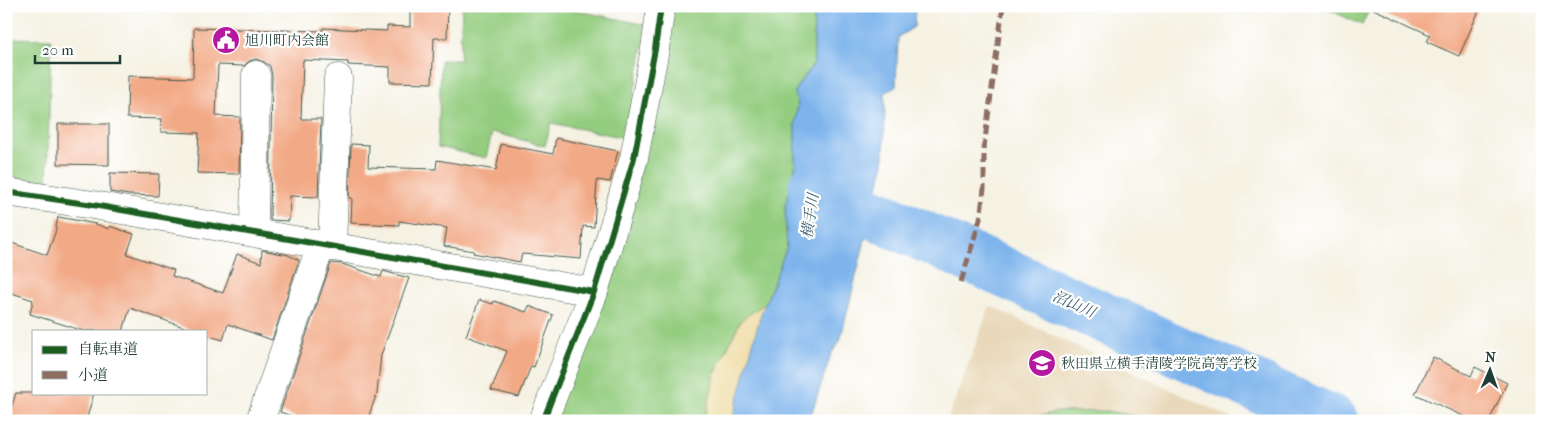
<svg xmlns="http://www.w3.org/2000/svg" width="1548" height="427" font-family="'IM FELL French Canon','Noto Serif JP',serif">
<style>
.built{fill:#e9d9ba}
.green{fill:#94cd80;stroke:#5a855a}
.sand{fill:#eeda9e;stroke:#868c69}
.water{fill:#7db4ec;stroke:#4e7890}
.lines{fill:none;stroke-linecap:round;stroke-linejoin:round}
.river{stroke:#7db4ec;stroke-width:51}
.building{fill:#f2a985}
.minor-casing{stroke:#3f584e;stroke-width:29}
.minor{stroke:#fff;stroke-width:28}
.quiet{stroke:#8d6e63;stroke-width:5;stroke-dasharray:10 5;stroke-linecap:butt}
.cycleway-casing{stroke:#fff;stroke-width:9}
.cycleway{stroke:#1b5e20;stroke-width:6}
.labels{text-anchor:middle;stroke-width:4.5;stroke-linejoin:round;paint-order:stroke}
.poi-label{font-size:14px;fill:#1f3d34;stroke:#fff;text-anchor:start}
.water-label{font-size:15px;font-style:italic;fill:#3b616b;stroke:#fff}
</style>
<rect width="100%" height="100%" fill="#fff"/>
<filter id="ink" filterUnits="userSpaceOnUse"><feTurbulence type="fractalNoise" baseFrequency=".02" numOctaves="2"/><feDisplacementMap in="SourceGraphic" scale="10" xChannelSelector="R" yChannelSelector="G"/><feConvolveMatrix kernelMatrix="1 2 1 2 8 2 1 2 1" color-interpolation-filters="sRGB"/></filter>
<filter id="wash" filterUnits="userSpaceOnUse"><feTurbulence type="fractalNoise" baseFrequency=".0096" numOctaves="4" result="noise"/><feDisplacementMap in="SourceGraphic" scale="20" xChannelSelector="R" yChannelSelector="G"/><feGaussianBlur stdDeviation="1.12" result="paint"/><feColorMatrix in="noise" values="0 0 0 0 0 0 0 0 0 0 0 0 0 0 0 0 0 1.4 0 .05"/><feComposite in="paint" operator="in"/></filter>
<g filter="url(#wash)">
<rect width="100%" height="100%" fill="#f5f2e3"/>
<path class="built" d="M990 306 1238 421H947Z"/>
<path class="green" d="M462 6H554L647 25 626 138 551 123 545 146 492 132 486 158 438 147 441 60H460Z
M661 6H814V64L796 88 798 103 795 124V174L785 206 787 247 766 303 741 320 716 372 704 421H543L594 292Z
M1321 6H1371L1362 25Z
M6 38 51 39 47 187 6 179Z
M1107 411 1162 421H1015L1058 412Z"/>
<path class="sand" d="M766 303 732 421H704L716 372 741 320Z"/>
<path class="water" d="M814 6H915L914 27 898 37 896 86 885 93 884 163 840 341 831 354 810 418 809 421H732L760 317 787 247 785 206 795 174V124L798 103 794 94 796 88 814 64Z"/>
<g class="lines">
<path class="river" d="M814 187 1333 421"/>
</g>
<g id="blocks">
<path class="building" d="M410 6H448L447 38H434L432 83 390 82V67L348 65V62L303 60 301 119H321L318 197 290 196 289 221 270 220 272 75 270 66 264 62 256 59 249 61 244 66 218 65 216 116 240 117 239 174 197 173 199 133 161 132 162 119 127 118 128 76 193 78 194 28 323 31V28L387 31V26L410 27Z
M1367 6H1481L1459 56 1427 42 1430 35Z
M58 124H109V165L58 164Z
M556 138 618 151 610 182 597 180 594 227 583 226 581 259 522 254 520 262 473 253 474 251 444 246 447 228 399 221V225L351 223 352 198H349L351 144 369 145 368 167 436 169 437 160 496 170 501 144 553 154Z
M110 173 159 174 158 196 129 195 110 192Z
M58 217 96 224 109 229V226L134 234 127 254 174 270 172 276 223 293 237 254 261 263 262 250 288 255 299 260 272 340 228 324 223 340 206 335V331H195L130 308 123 331H84L30 314 33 300 6 291V241L47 255 55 233Z
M331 263 342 264 381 277 383 271 409 278 381 355 377 393 367 421H306L280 412Z
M479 300 493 304 494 301 526 312 529 306 553 315 534 367 531 366 519 397 491 390 507 351 466 336Z
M1433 357 1471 376 1475 367 1507 383 1489 421H1474L1415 394Z
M16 393H94L86 421H7Z"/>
</g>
</g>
<g filter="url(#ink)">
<use href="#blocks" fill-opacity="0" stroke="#3f584e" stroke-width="1"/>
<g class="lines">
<g class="minor-casing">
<path id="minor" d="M6 192 93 205 594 292
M254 233 256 75
M332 247 338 78
M260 421 321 245
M543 421 594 292 634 158 655 49 661 6"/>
</g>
<use href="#minor" class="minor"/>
<path class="quiet" d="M961 282 980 219 984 189V147L1003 6"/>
<g class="cycleway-casing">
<path id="cycleway" d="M6 192 93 205 594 292
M543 421 594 292 634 158 655 49 661 6"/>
</g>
<use href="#cycleway" class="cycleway"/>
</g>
</g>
<defs>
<g id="civic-disc" transform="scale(1.4375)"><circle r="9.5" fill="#b5179e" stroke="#fff"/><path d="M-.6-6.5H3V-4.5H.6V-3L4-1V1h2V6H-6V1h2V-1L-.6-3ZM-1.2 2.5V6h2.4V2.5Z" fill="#fff"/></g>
<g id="school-disc" transform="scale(1.4375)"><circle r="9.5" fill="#b5179e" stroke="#fff"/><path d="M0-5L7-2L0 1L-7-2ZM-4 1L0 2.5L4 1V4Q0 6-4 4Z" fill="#fff"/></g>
</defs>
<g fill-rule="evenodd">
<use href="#civic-disc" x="226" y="40"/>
<use href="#school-disc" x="1042" y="363"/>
</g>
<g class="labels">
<g class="poi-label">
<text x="245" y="45">旭川町内会館</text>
<text x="1061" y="368">秋田県立横手清陵学院高等学校</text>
</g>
<g class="water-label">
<text transform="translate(810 216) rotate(-81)" y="5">横手川</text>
<text transform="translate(1074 304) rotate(24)" y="5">沼山川</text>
</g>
</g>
<rect width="1548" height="427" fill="none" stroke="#fff" stroke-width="25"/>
<rect x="32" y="330" width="175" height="65" fill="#ffffff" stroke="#a5b1ae"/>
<rect x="42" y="346" width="25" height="8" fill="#1b5e20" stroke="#a5b1ae"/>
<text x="78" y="354" font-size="15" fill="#1f3d34">自転車道</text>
<rect x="42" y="371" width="25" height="8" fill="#8d6e63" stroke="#a5b1ae"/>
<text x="78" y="380" font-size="15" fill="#1f3d34">小道</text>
<g transform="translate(1490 370) rotate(2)" stroke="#ffffff" stroke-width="4" paint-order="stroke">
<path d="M0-4L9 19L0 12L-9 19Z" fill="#1f3d34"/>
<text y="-8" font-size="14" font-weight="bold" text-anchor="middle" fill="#1f3d34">N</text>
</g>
<path d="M35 55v8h85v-8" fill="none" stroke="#1f3d34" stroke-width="2.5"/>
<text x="42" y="55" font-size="15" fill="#1f3d34" stroke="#ffffff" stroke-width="4" paint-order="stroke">20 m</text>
</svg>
